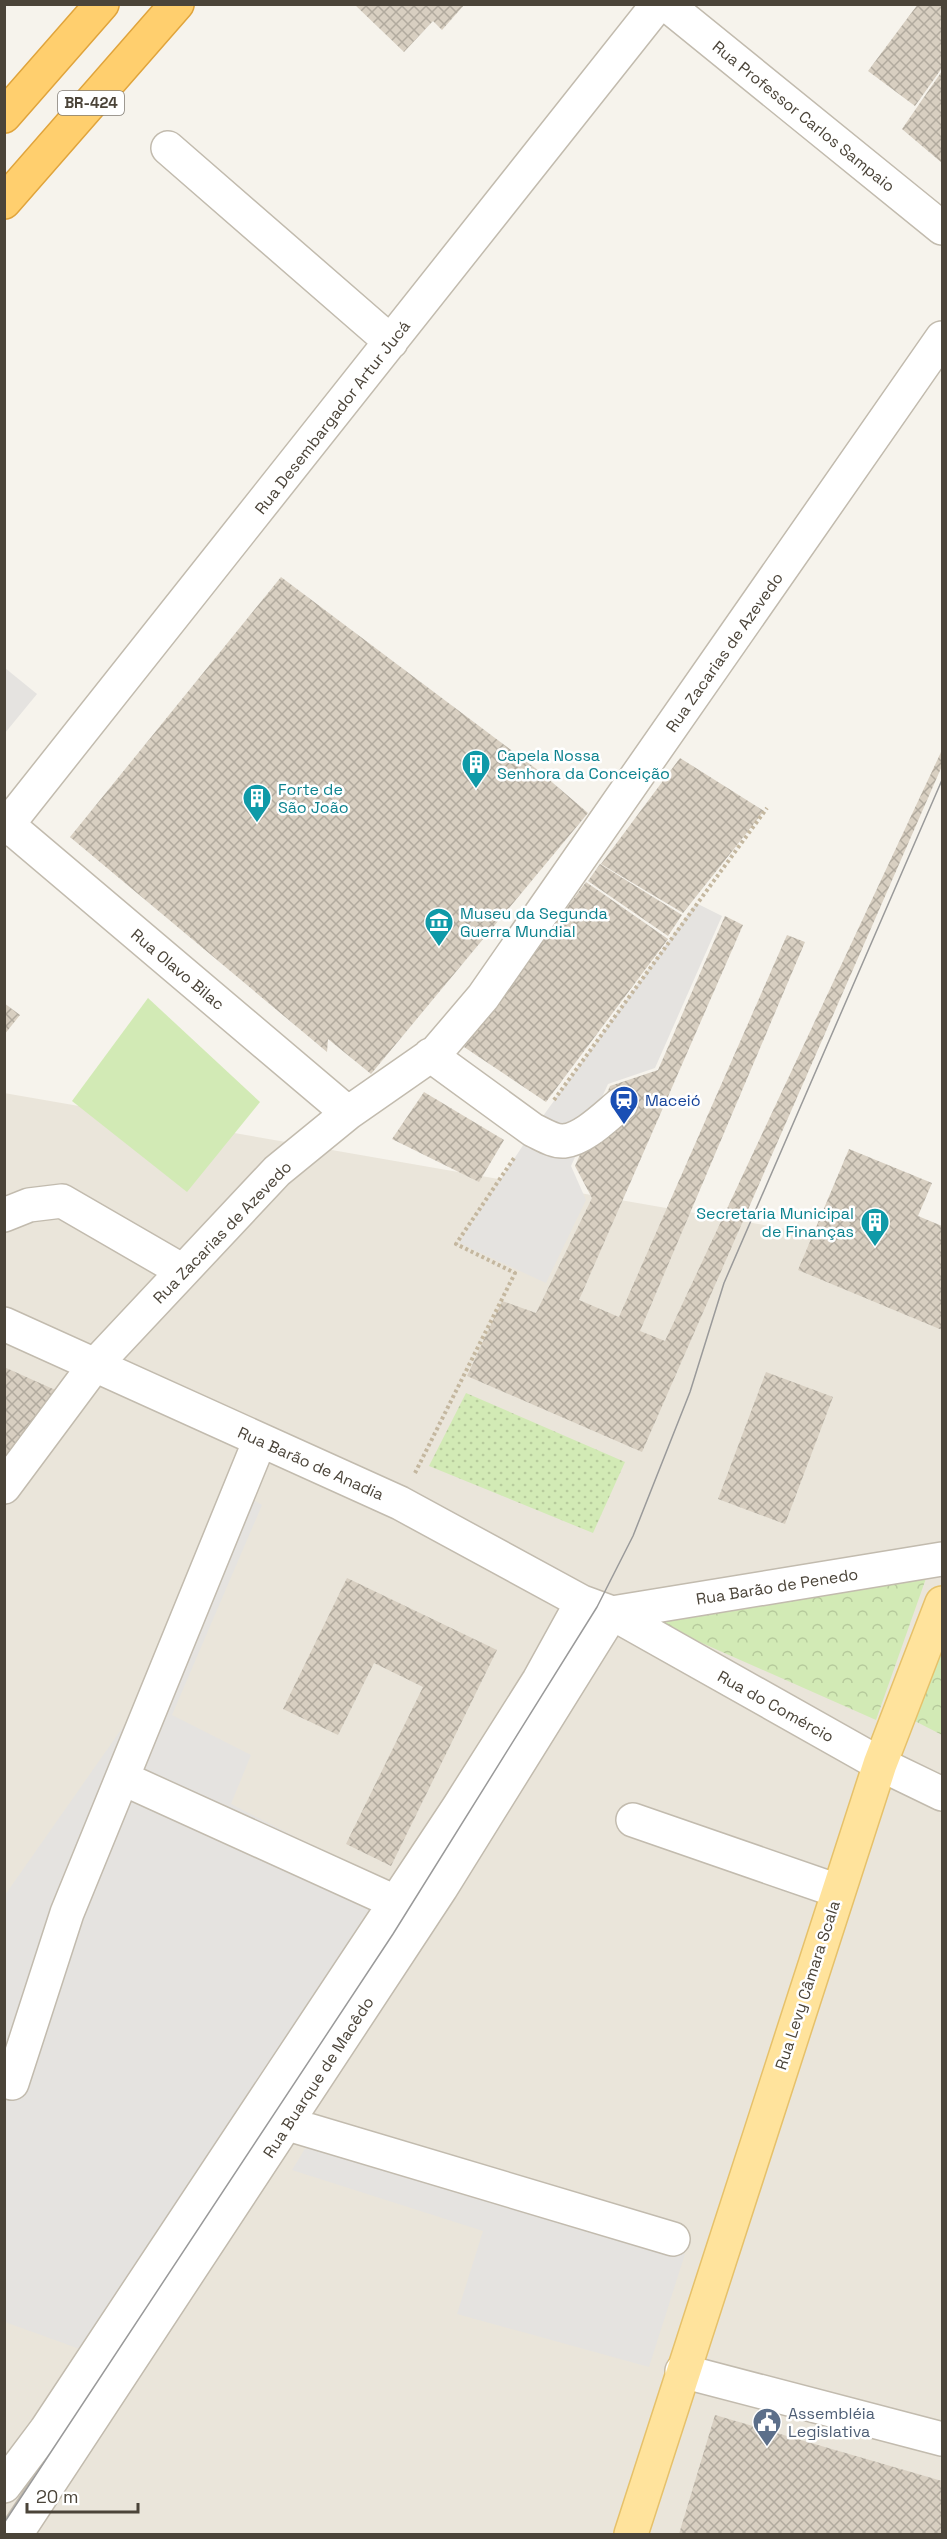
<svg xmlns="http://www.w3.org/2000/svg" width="947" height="2539" font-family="'Space Grotesk',sans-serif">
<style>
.residential{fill:#eae5da}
.grass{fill:url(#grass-dots)}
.park{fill:url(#park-crowns)}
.pitch{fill:#d2eab5}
.parking{fill:#e5e3e0}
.building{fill:url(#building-cross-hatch)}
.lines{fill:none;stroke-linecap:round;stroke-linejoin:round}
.minor-casing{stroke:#c2bbae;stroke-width:36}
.major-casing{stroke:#e6c16a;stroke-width:36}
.highway-casing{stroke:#e0a43c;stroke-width:36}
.path{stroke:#c4b79f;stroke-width:4;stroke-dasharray:3 3;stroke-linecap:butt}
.minor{stroke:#fff;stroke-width:33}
.major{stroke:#ffe39c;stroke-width:33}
.highway{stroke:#ffcf6e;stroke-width:33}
.tram{stroke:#9a9a9a;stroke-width:1.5}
.labels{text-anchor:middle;stroke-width:5;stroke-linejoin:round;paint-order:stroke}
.shield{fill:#fff;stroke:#817c74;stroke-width:1.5}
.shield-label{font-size:15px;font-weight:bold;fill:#4b4439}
.street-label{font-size:16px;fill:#4b4439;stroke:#fff}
.culture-label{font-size:16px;fill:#0d838f;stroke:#fff;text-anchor:start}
.transit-label{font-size:16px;fill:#164399;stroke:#fff;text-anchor:start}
.service-label{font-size:16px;fill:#4e5e75;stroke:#fff;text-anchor:start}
</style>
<defs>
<pattern id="grass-dots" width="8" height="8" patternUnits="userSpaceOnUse" patternTransform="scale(1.5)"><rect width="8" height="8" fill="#d2eab5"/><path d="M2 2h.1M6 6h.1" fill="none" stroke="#b6ca9c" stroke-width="1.8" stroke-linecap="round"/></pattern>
<pattern id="park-crowns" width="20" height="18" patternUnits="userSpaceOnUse" patternTransform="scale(1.5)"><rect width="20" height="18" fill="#d2eab5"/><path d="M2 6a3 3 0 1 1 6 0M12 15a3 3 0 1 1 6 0" fill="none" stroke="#b6ca9c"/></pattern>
<pattern id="building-cross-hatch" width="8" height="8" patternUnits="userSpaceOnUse" patternTransform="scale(1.5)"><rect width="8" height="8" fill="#d8cfc1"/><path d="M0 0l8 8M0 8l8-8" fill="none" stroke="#b1aa9e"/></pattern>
</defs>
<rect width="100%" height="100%" fill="#f6f3ec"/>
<path class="residential" d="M4 1093 942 1256V2534H5Z"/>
<path class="grass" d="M466 1393 625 1462 593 1533 429 1466Z"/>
<path class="park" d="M930 1567 876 1720 634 1613Z
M942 1626V1735L911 1719Z"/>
<path class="pitch" d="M148 998 260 1102 187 1192 72 1101Z"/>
<path class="parking" d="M5 668 37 694 5 733Z
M696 903 722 916 655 1068 608 1084 571 1166 586 1200 546 1283 459 1243 533 1130Z
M230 1486 262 1505 172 1715 251 1755 231 1804 396 1888 88 2352 5 2322V1895L137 1707Z
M306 2147 685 2254 649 2367 457 2314 483 2231 292 2170Z"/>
<path class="building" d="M354 4H465L442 30 433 21 404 52Z
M918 4H942V68L915 106 868 71Z
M942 71V163L902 129Z
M281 577 539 771 588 813 371 1074 328 1039 327 1052 70 837Z
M942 750V766L642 1452 467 1376 502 1301 536 1313 592 1198 575 1166 610 1086 658 1070 725 916 743 925 579 1300 619 1317 787 935 805 942 640 1331 665 1341Z
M680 758 764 811 683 913 601 864Z
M600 864 682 915 668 936 588 881Z
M586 882 668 939 546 1102 464 1047Z
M4 1003 20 1015 4 1035Z
M424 1092 504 1140 479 1182 392 1139Z
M849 1149 932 1183 918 1216 942 1226V1330L798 1270Z
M4 1367 62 1393 4 1472Z
M766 1372 833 1397 785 1524 718 1499Z
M347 1578 497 1650 391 1866 346 1844 423 1687 374 1663 338 1735 283 1709Z
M715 2415 942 2481V2534H679Z"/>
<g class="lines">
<g class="minor-casing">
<path id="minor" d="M666 4 942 228
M168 148 391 342
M8 825 348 1113
M4 829 658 4
M430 1055 533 1130C542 1134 554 1142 564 1141 584 1139 606 1116 621 1104
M4 1215 29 1205 62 1201 183 1271
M4 1324 400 1503 582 1602 612 1613 880 1764 942 1794
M4 1487 94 1366 277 1171 348 1113 437 1051 483 997 942 338
M612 1613 942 1559
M122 1778 395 1902
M633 1820 838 1891
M12 2083 67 1913 260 1440
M288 2124 673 2239
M682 2371 942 2439
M4 2486 46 2430 458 1808 539 1680 582 1602
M16 2534 441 1888 612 1613"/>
</g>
<g class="major-casing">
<path id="major" d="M631 2534 880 1764 942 1603"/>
</g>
<g class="highway-casing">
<path id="highway" d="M4 116 102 4
M4 202 177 4"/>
</g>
<path class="path" d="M554 1100 767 808
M415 1473 515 1273 456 1244 514 1158"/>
<use href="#minor" class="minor"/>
<use href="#major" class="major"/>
<use href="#highway" class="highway"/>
<path class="tram" d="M4 2523 393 1934 597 1607 633 1536 690 1392 724 1283 942 780"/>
</g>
<defs>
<g id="building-pin" transform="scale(1.5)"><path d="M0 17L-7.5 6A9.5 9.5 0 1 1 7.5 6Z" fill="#0f9aa8" stroke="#fff"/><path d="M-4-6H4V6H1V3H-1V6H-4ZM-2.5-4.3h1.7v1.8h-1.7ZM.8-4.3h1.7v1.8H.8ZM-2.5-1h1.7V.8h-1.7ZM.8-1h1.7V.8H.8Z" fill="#fff"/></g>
<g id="museum-pin" transform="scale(1.5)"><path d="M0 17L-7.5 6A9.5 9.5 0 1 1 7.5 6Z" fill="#0f9aa8" stroke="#fff"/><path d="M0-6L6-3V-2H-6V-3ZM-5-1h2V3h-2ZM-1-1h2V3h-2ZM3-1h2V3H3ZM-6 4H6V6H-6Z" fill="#fff"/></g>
<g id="station-pin" transform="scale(1.5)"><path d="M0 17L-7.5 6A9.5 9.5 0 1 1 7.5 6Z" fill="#1a4fb4" stroke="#fff"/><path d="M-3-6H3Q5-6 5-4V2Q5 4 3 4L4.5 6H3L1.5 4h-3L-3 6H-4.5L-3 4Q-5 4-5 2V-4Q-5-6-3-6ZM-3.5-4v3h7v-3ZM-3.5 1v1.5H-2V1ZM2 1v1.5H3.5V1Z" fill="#fff"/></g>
<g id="civic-pin" transform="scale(1.5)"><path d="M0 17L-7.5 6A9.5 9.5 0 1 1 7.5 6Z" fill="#5c6f8a" stroke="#fff"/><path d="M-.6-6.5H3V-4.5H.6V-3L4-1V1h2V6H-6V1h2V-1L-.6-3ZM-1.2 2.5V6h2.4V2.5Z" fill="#fff"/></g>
</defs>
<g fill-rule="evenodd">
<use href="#building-pin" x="476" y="764"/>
<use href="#building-pin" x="257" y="798"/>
<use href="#museum-pin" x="439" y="922"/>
<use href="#station-pin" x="624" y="1100"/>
<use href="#building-pin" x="875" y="1222"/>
<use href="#civic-pin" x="767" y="2422"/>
</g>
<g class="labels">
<rect class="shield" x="58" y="91" width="66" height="24" rx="4.5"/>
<g class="shield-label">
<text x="91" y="108">BR-424</text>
</g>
<g class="street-label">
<text transform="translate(804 116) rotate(39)" y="6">Rua Professor Carlos Sampaio</text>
<text transform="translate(332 417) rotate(-52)" y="6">Rua Desembargador Artur Jucá</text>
<text transform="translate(724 652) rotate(-55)" y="6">Rua Zacarias de Azevedo</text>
<text transform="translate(178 969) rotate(40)" y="6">Rua Olavo Bilac</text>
<text transform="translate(222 1232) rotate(-46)" y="6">Rua Zacarias de Azevedo</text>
<text transform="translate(311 1463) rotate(24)" y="6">Rua Barão de Anadia</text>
<text transform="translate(777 1586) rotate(-9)" y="6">Rua Barão de Penedo</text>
<text transform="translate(776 1706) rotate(29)" y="6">Rua do Comércio</text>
<text transform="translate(807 1985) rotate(-72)" y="6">Rua Levy Câmara Scala</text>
<text transform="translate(318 2077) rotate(-57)" y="6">Rua Buarque de Macêdo</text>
</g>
<g class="culture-label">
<text x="497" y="761">Capela Nossa<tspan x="497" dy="18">Senhora da Conceição</tspan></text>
<text x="278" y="795">Forte de<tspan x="278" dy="18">São João</tspan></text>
<text x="460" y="919">Museu da Segunda<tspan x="460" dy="18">Guerra Mundial</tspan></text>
<text x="854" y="1219" text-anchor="end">Secretaria Municipal<tspan x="854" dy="18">de Finanças</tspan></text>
</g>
<g class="transit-label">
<text x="645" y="1106">Maceió</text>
</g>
<g class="service-label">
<text x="788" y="2419">Assembléia<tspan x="788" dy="18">Legislativa</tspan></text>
</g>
</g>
<rect width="947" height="2539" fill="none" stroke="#4b4439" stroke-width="12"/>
<path d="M27 2503v9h111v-9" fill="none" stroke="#4b4439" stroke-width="3"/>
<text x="36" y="2503" font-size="18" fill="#4b4439" stroke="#ffffff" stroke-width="4.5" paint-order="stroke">20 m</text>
</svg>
